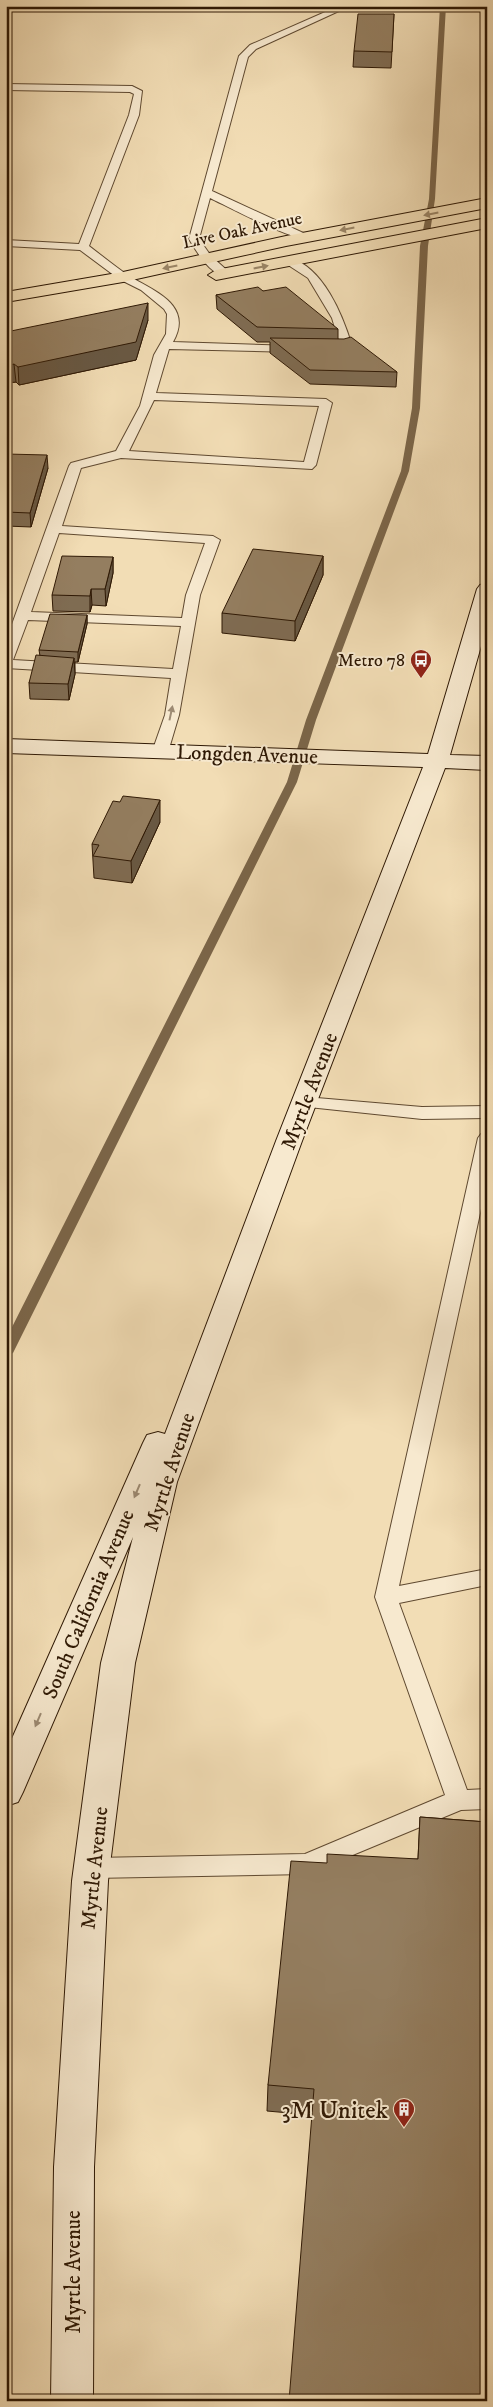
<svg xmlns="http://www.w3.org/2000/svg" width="493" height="2407" font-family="'IM FELL DW Pica',serif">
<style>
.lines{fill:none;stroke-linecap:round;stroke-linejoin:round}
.stream{fill:#7b664a;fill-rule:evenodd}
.lane-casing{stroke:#5f4930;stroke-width:2}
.secondary-casing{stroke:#2e1804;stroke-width:2}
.primary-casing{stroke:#2e1804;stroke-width:2}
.lane{fill:#f7e9cf;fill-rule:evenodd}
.secondary{fill:#f7e9cf;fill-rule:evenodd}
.primary{fill:#f2ddb5;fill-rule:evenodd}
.wall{fill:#7f6c53;stroke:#2e1804}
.shaded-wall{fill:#685843;stroke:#2e1804}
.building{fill:#947e60;stroke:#2e1804}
.oneway{fill:#9a8465}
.oneway2{fill:#9d8b74}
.labels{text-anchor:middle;stroke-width:4;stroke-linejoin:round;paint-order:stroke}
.far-street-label{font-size:18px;fill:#2e1804;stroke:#f7e9cf}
.far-poi-label{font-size:18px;fill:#2e1804;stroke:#f7e9cf;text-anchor:end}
.street-label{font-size:21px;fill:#2e1804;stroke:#f7e9cf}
.near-poi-label{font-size:25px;fill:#2e1804;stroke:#f7e9cf;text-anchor:end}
</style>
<rect width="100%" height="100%" fill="#f2ddb5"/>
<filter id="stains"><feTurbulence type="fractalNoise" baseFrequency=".004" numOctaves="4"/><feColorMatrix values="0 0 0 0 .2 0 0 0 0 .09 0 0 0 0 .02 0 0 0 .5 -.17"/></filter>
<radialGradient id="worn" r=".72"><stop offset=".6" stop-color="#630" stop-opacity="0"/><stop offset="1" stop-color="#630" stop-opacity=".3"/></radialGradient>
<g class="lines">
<path class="stream" d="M440 6H446L435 199 428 246 420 408 409 471 316 720 297 782 13 1353 6 1357V1339L287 782 306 720 401 471 412 408 420 246 429 199Z"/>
<g class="lane-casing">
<path id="lane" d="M332 6H340L341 10 256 49 248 57 212 191 312 237 311 239C296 243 227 206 210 198L199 239 211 256 230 273 224 276C208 272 197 252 189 239L239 56 250 45 332 9Z
M6 84 132 86 142 91 139 115 89 246C101 255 113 265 126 274 150 290 195 303 173 342L295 346 301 349 295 352 169 349 156 393 326 399 332 403 316 465 312 469 121 458 81 468 62 526 213 536 220 540 200 595 179 715 168 752 160 757 152 752 165 715 171 678 6 668V641L69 466 71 463 116 451 140 406 154 355 166 334 167 314 164 309 141 290 119 279 80 250 6 246V240L79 244 129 115 134 94 130 92 6 90ZM154 400 319 406 304 462 129 451ZM59 533 205 543 186 595 182 618 31 612ZM28 620 181 626 173 669 13 660Z
M289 258C323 266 343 316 352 346 345 353 335 355 326 352L324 350 326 348 340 345 332 318 308 278 285 263V259Z
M305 1097 422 1107 487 1106V1118L422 1119 299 1106 296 1102 299 1098Z
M487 1132V1181L399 1586 487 1569V1585L399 1603 467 1790 487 1789V1809L461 1810 307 1874 92 1878 83 1875 80 1868 83 1861 92 1858 305 1854 445 1795 375 1597 478 1138 481 1134Z"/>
</g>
<g class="secondary-casing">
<path id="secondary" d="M487 583V625L450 755 487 756V770L445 768 302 1141 177 1482 135 1663 108 1881 94 2167 93 2401H51L54 2167 72 1881 101 1663 133 1537 23 1792 18 1802 6 1806V1752L143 1443 147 1435 158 1432 165 1434 276 1141 423 767 6 753V739L428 754 477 589 480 585Z"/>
</g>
<g class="primary-casing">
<path id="primary" d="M487 198V208L286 246 123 282 6 302V292L123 272 286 236Z
M487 218V228L216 280 208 275 216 270Z"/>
</g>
<use href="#lane" class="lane"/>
<use href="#secondary" class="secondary"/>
<use href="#primary" class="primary"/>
</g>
<path class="wall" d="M394 14 391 68 353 67 354 51Z
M263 291 338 329V339L397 372 396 387 310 384 270 353V342H257L217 309 216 295Z
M148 320 136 360 19 385 16 382 8 383 6 382V332Z
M6 454 48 468 31 527 6 526Z
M323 556V575L295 641 222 633V613Z
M113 557V573L106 606 92 605 90 612 53 611 52 595Z
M87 615V624L78 662H75V674L69 700 30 699 29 683 40 656 39 650Z
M160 822 132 883 94 878 92 844Z
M420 1817 487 1822 312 2115 267 2111 268 2085 327 1863 418 1859Z"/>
<path class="shaded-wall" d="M148 303V320L136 360 19 385 18 367Z
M14 364 16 382 8 383 7 366Z
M47 455 48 468 31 527 30 513Z
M323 556V575L295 641V621Z
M113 557V573L106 606 105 589Z
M91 589 92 605 90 612V596Z
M87 615V624L78 662V652Z
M74 658 75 674 69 700 68 684Z
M160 800V822L132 883 131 861Z"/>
<path class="building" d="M358 14H394L392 52 354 51Z
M258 287 263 291 286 287 338 329 257 327 216 295Z
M148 303 136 342 18 367 14 364 7 366 6 365V332Z
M351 337 397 372 310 370 270 338 344 339Z
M6 454 47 455 30 513 6 512Z
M253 549 323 556 295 621 222 613Z
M62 556 113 557 105 589H91L90 596 52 595Z
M50 614 87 615 78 652 39 650Z
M36 655 74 658 68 684 29 683Z
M123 796 160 800 131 861 93 856 99 845 92 844 113 801 120 802Z
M420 1817 487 1822V2401H289L314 2089 268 2085 291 1861 327 1863V1854L418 1859Z"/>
<defs><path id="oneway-solid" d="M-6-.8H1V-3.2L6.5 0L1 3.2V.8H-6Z" transform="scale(1.25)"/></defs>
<g class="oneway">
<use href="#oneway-solid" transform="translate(431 214) rotate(169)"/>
<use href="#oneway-solid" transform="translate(347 229) rotate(169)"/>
<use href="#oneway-solid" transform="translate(170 267) rotate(168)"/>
<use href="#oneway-solid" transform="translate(261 267) rotate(-11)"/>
</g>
<g class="oneway2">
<use href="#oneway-solid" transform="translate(171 713) rotate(-78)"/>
<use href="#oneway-solid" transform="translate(137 1491) rotate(113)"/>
<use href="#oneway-solid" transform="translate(38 1720) rotate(113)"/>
</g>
<defs>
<g id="bus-pin" transform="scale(1.125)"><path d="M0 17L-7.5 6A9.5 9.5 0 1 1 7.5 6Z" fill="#8f2418" stroke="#f7e9cf"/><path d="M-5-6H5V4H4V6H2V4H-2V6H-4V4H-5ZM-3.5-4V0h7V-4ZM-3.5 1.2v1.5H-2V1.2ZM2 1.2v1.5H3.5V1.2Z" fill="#fff"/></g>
<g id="building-pin" transform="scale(1.125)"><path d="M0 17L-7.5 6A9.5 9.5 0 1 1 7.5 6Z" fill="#8f2418" stroke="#f7e9cf"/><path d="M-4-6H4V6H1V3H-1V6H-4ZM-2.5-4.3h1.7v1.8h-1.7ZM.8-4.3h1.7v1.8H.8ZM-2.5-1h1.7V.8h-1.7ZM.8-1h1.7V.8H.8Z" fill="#fff"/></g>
</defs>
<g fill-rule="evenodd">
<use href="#bus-pin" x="421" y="660"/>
<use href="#building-pin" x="404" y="2109"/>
</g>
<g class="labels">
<g class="far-street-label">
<text transform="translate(242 230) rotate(-12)" y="6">Live Oak Avenue</text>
</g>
<g class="far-poi-label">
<text x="405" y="666">Metro 78</text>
</g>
<g class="street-label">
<text transform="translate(247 754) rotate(2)" y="7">Longden Avenue</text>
<text transform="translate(309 1091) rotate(-69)" y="7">Myrtle Avenue</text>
<text transform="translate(169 1472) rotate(-72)" y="7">Myrtle Avenue</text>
<text transform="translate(88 1604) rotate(-67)" y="7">South California Avenue</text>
<text transform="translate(94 1868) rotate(-84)" y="7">Myrtle Avenue</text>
<text transform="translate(73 2272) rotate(-90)" y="7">Myrtle Avenue</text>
</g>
<g class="near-poi-label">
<text x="388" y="2118">3M Unitek</text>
</g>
</g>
<rect width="493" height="2407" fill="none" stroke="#f2ddb5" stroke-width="25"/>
<rect x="8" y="8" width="478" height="2392" fill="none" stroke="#2e1804" stroke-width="2.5"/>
<rect x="12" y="12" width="468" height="2382" fill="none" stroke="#2e1804"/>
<rect width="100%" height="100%" filter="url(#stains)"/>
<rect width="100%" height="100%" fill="url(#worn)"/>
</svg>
